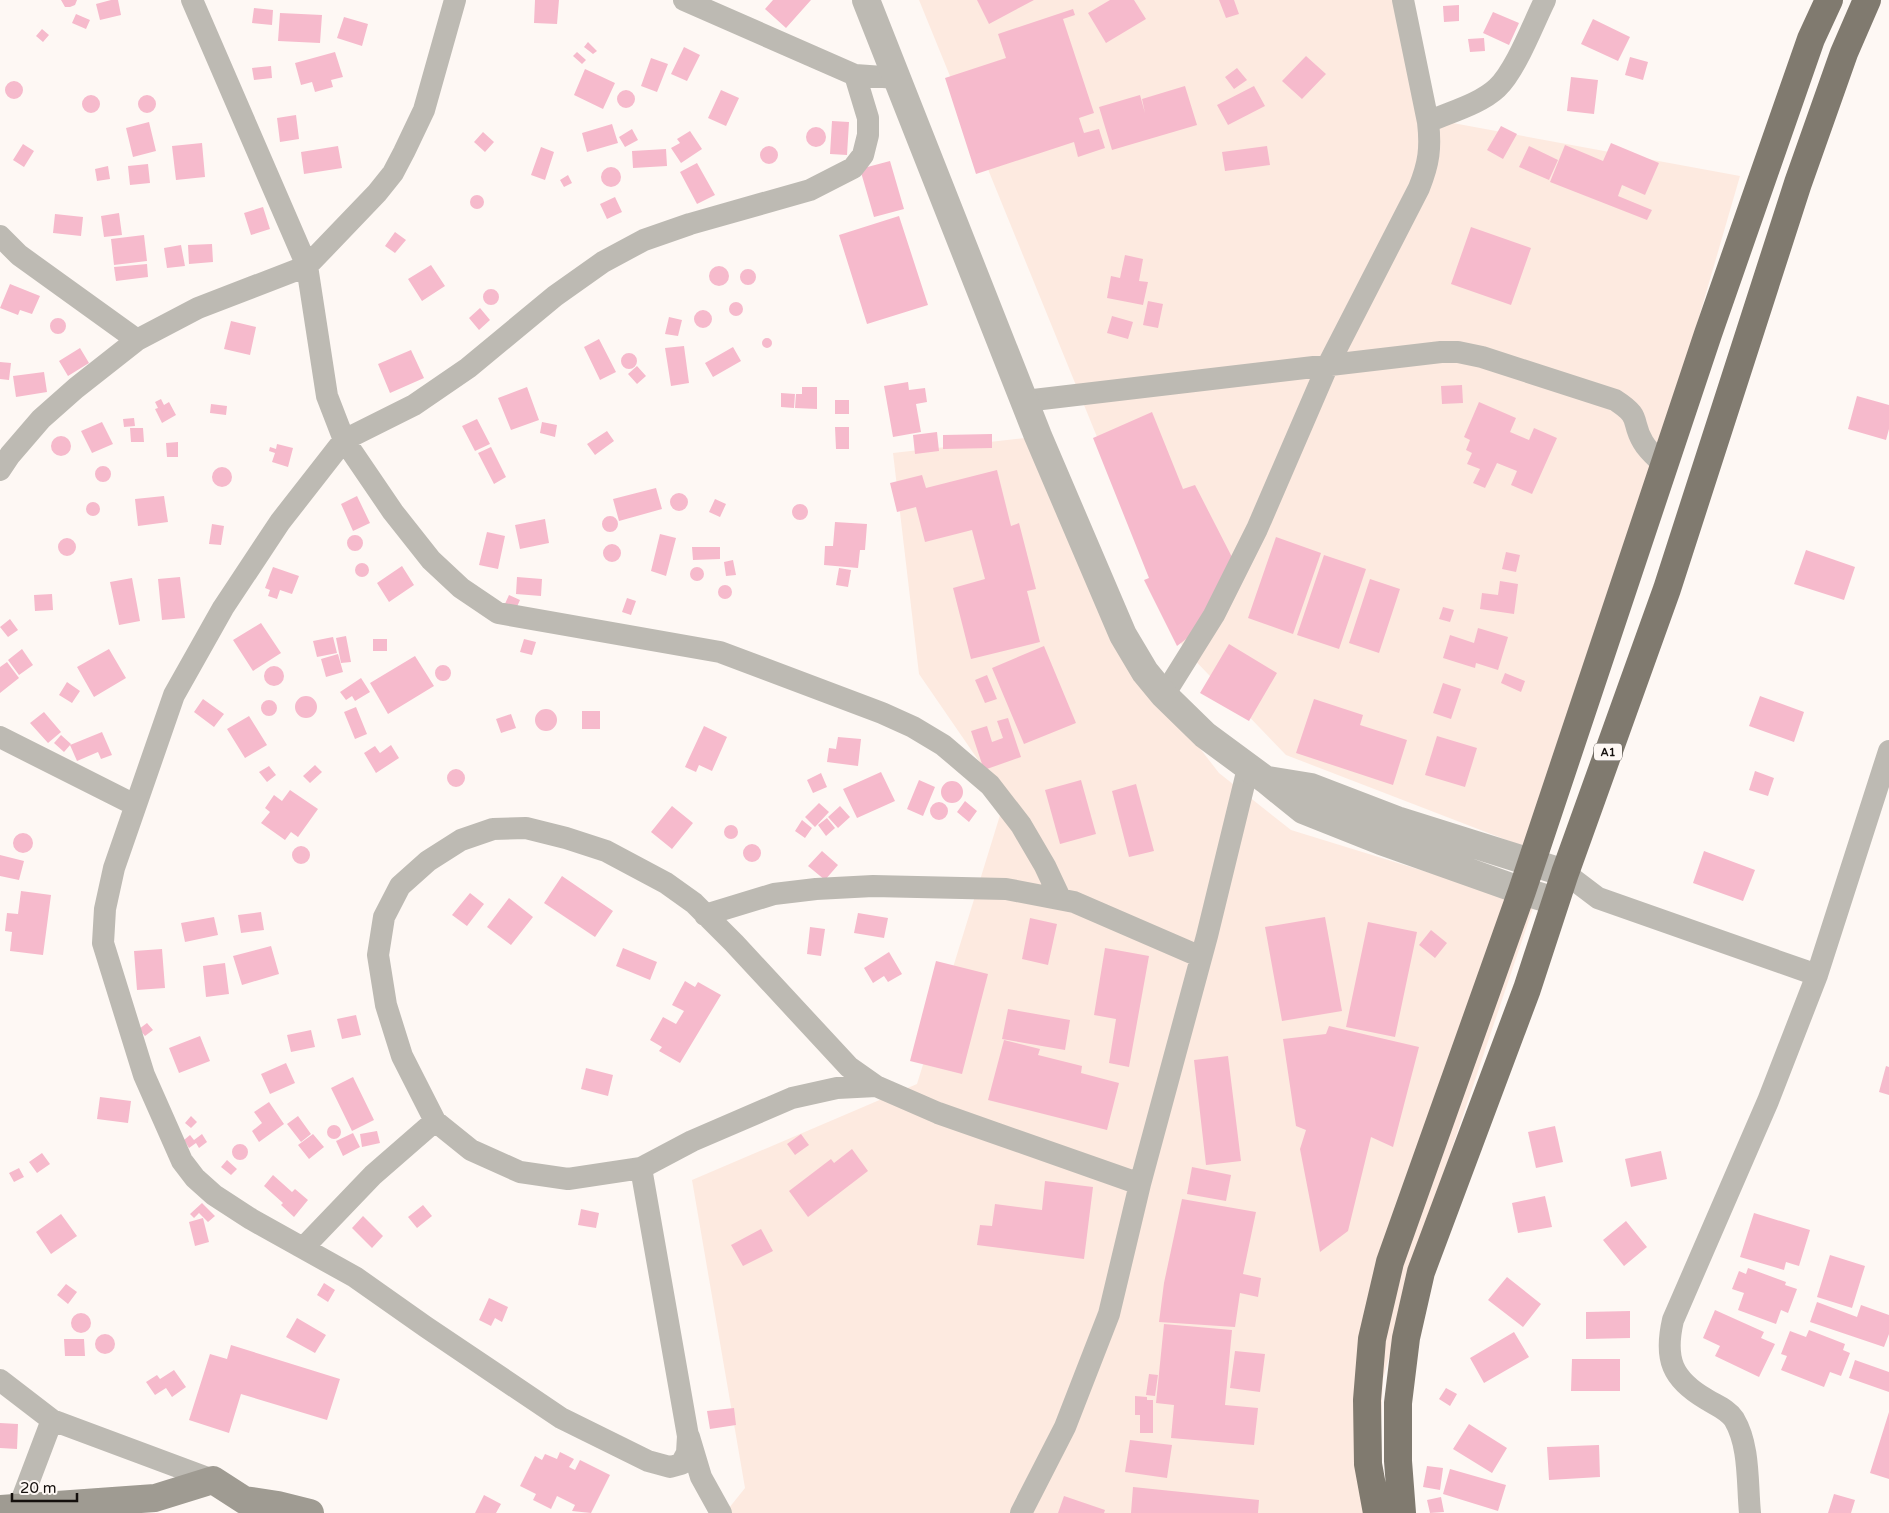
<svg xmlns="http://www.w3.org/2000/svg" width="1889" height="1513" font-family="'Varela Round',sans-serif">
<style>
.built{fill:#fdeae0}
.building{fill:#f6bacc}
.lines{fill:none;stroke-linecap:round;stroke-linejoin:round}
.minor{stroke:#bdbab3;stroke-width:22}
.tertiary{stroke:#bdbab3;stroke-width:28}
.secondary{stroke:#9f9b92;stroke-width:28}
.trunk{stroke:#807a6f;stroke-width:28}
.labels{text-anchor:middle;stroke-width:4;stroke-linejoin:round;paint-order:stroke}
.shield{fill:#fef8f4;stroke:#5b5652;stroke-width:1}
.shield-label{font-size:11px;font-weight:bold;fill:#15100d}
</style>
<rect width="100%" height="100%" fill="#fef8f4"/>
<path class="built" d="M919 0H1413L1431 119 1740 176 1543 854 1286 755 1183 648Z
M1034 437 1136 666 1219 773 1291 830 1534 905 1421 1240 1383 1379 1379 1469 1386 1513H725L745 1488 692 1180 917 1084 1005 799 919 674 893 453Z"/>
<path class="building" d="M61 0H77L75 5 70 7H65Z
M111 0H118L121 15 100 20 96 4Z
M535 0H559L557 24 534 23Z
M773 0H811L786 28 765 9Z
M977 0H1034L989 24Z
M1110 0H1134L1146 19 1106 43 1088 13Z
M1219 0H1234L1239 14 1226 18Z
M1459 5V21L1444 22 1443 6Z
M254 8 273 10 272 25 252 23Z
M1073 9 1075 15 1063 19 1094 113 1079 118 1084 133 1099 129 1105 148 1078 157 1074 142 976 174 945 78 1006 58 998 34Z
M1493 12 1519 23 1509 45 1483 33Z
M280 13 322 15 320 43 278 41Z
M76 14 90 20 86 29 72 23Z
M344 17 368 24 362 46 337 38Z
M1593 19 1630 37 1618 61 1581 44Z
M42 29 49 35 43 42 36 36Z
M1484 38 1485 51 1470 52 1468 39Z
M588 42 597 51 593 54 584 47Z
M684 47 700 55 687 81 671 74Z
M335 52 343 77 331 80 333 87 315 92 312 82 301 85 295 63Z
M577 52 586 60 582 64 573 56Z
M1306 56 1326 74 1302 99 1282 81Z
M1630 57 1648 62 1643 80 1625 75Z
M651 58 668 64 657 92 641 86Z
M271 66 272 78 254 80 252 68Z
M1237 68 1247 80 1234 89 1225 77Z
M585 69 615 83 603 109 574 95Z
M1571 77 1598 80 1594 114 1567 111Z
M5 90a9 9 0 1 1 18 0a9 9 0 1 1-18 0Z
M1185 86 1197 125 1112 150 1099 107 1140 95 1145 113 1142 99Z
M1254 86 1265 106 1228 125 1217 105Z
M617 99a9 9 0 1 1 18 0a9 9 0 1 1-18 0Z
M721 90 739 98 726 126 708 118Z
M138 104a9 9 0 1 1 18 0a9 9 0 1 1-18 0Z
M82 104a9 9 0 1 1 18 0a9 9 0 1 1-18 0Z
M296 115 299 139 280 142 277 118Z
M832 121 849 122 847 155 830 154Z
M149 122 156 151 133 157 126 128Z
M612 124 618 143 587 152 582 133Z
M1501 126 1517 134 1503 159 1487 150Z
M806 137a10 10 0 1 1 20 0a10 10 0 1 1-20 0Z
M632 129 638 140 625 147 619 137Z
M690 131 702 149 681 163 671 148 680 143 677 139Z
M483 132 494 142 485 152 474 142Z
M202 143 205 177 176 180 172 146Z
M1611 143 1659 163 1645 195 1622 185 1618 196 1652 210 1647 220 1550 182 1565 145 1603 161Z
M23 144 34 151 24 167 13 160Z
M338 146 342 168 304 174 301 152Z
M1267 146 1270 165 1225 171 1222 152Z
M1529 146 1558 160 1549 180 1519 167Z
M760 155a9 9 0 1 1 18 0a9 9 0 1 1-18 0Z
M541 147 554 152 545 180 531 175Z
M666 149 667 166 633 168 632 151Z
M890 161 904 209 874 217 860 169Z
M697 163 715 195 697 204 680 172Z
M148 164 150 183 130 185 128 166Z
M108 166 110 179 97 181 95 169Z
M601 177a10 10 0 1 1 20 0a10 10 0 1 1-20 0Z
M568 175 572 183 564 187 560 180Z
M470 202a7 7 0 1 1 14 0a7 7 0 1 1-14 0Z
M615 197 622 212 607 219 600 204Z
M263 207 270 229 251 235 244 213Z
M119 213 122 235 104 237 101 216Z
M55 214 83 217 81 236 53 233Z
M899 216 928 305 867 324 839 235Z
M1471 227 1531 248 1511 305 1451 284Z
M395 232 406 240 395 253 385 246Z
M144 235 147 261 114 265 111 239Z
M212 244 213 262 189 264 188 245Z
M181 245 185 266 167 268 164 248Z
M1125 255 1143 259 1139 281 1148 282 1143 305 1107 298 1111 276 1120 278Z
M147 264 148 277 116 281 114 267Z
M431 265 445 286 422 301 408 279Z
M709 276a10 10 0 1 1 20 0a10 10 0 1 1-20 0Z
M740 277a8 8 0 1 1 16 0a8 8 0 1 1-16 0Z
M10 284 40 296 32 314 20 310 18 315 0 308Z
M483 297a8 8 0 1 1 16 0a8 8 0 1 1-16 0Z
M1148 301 1163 304 1158 328 1143 325Z
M729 309a7 7 0 1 1 14 0a7 7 0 1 1-14 0Z
M480 308 490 320 479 330 469 318Z
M694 319a9 9 0 1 1 18 0a9 9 0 1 1-18 0Z
M1112 316 1133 322 1128 339 1107 333Z
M669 317 682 320 678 336 665 334Z
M50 326a8 8 0 1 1 16 0a8 8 0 1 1-16 0Z
M231 321 256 327 250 355 224 349Z
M762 343a5 5 0 1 1 10 0a5 5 0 1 1-10 0Z
M599 339 616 372 600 380 584 347Z
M684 346 689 383 671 386 665 348Z
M733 347 741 361 713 377 705 363Z
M80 348 89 363 68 376 59 361Z
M411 350 424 378 390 393 378 364Z
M621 361a8 8 0 1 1 16 0a8 8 0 1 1-16 0Z
M0 362 11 363 9 380 0 379Z
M637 366 646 376 637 384 628 374Z
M44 372 47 392 16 397 13 376Z
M908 382 909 390 925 388 927 402 916 404 921 432 893 437 884 386Z
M1462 385 1463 403 1442 404 1441 386Z
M527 387 539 420 511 430 498 398Z
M802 387H817V409L795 408 796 394H802Z
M781 393 795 394 794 408 781 407Z
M1857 396 1889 405V429L1886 440 1848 429Z
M161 399 164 405 169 402 176 415 162 423 155 409 158 408 155 402Z
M835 400H849V414H835Z
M1479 402 1516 418 1510 432 1529 440 1534 428 1557 438 1532 494 1511 485 1517 471 1497 463 1485 488 1473 483 1480 469 1467 464 1472 453 1466 450 1470 440 1464 437Z
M211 404 227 406 226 415 210 413Z
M1152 412 1183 489 1195 485 1234 561 1198 630 1177 646 1144 580 1149 578 1093 438Z
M134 418 135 426 124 427 123 419Z
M477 419 490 444 475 451 462 426Z
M102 422 113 444 92 453 81 431Z
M542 422 557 425 555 437 540 433Z
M835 427H849V449H836Z
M130 428H143L144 442H131Z
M607 431 614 441 595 455 587 444Z
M937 432 939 451 915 454 913 435Z
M992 434V448L943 449V435Z
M51 446a10 10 0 1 1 20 0a10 10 0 1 1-20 0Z
M178 442V457H167L166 443Z
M277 444 293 448 288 467 272 462 275 453 269 451 270 447 276 449Z
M491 447 506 477 494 484 478 453Z
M95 474a8 8 0 1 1 16 0a8 8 0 1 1-16 0Z
M212 477a10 10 0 1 1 20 0a10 10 0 1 1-20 0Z
M997 470 1011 526 1019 523 1036 589 1027 591 1040 642 971 659 953 588 985 579 972 530 925 542 916 507 897 512 890 483 922 475 926 488Z
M656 488 662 509 619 521 613 499Z
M670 502a9 9 0 1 1 18 0a9 9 0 1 1-18 0Z
M164 496 168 522 138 526 135 499Z
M357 496 370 523 353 531 341 504Z
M715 499 726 504 720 517 709 512Z
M86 509a7 7 0 1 1 14 0a7 7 0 1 1-14 0Z
M792 512a8 8 0 1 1 16 0a8 8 0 1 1-16 0Z
M602 524a8 8 0 1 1 16 0a8 8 0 1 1-16 0Z
M545 519 549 543 520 549 515 525Z
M835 522 867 524 865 550H860L858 568 824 565 825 546H833Z
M212 524 224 526 221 545 209 544Z
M487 532 505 536 498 569 479 565Z
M660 534 676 538 666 576 651 571Z
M347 543a8 8 0 1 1 16 0a8 8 0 1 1-16 0Z
M1276 537 1321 553 1293 634 1248 618Z
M58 547a9 9 0 1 1 18 0a9 9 0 1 1-18 0Z
M603 553a9 9 0 1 1 18 0a9 9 0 1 1-18 0Z
M692 547H720V559L693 560Z
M1806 550 1855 567 1844 600 1794 584Z
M1506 552 1520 555 1516 572 1502 569Z
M1324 555 1366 569 1339 649 1297 635Z
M733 560 736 575 726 576 724 562Z
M355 570a7 7 0 1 1 14 0a7 7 0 1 1-14 0Z
M402 566 414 585 389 602 377 583Z
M690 574a7 7 0 1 1 14 0a7 7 0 1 1-14 0Z
M273 567 299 576 292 594 280 590 277 599 268 596 270 590 265 588Z
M839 568 851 570 848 587 836 585Z
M180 577 185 618 162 620 158 579Z
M517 577 542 579 541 596 516 594Z
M132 578 140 621 119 625 110 582Z
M1370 579 1400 589 1379 653 1349 643Z
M1500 581 1518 584 1514 614 1480 609 1482 593 1498 595Z
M718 592a7 7 0 1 1 14 0a7 7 0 1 1-14 0Z
M52 594 53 610 35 611 34 595Z
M509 595 520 600 515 611 504 606Z
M627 598 636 601 631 615 622 612Z
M1443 607 1454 610 1450 622 1439 619Z
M10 619 18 630 8 637 0 627Z
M261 623 281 653 253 671 233 640Z
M1478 628 1508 637 1498 670 1476 663 1475 668 1443 658 1450 635 1474 643Z
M346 636 351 662 341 663 336 638Z
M333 637 337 653 317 657 313 641Z
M373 639H387V651H373Z
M524 639 536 642 532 655 520 652Z
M1229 644 1277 673 1249 721 1200 693Z
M1044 646 1076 723 1024 744 992 668Z
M22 649 33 665 19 675 8 660Z
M109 649 126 678 94 697 77 667Z
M338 654 343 672 326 677 321 659Z
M415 656 434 686 388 714 370 683Z
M7 662 19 678 0 693V667Z
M435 673a8 8 0 1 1 16 0a8 8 0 1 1-16 0Z
M264 676a10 10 0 1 1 20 0a10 10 0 1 1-20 0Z
M1505 673 1525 681 1521 692 1501 683Z
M987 675 997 699 985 703 975 680Z
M361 678 370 692 355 701 352 696 346 700 340 692Z
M67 682 80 691 72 703 59 695Z
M1443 683 1461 689 1451 719 1433 713Z
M1760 696 1804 712 1794 742 1749 726Z
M295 707a11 11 0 1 1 22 0a11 11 0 1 1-22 0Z
M203 699 224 714 214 727 194 712Z
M1314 699 1363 715 1360 725 1407 740 1393 785 1296 753Z
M261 708a8 8 0 1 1 16 0a8 8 0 1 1-16 0Z
M356 707 367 734 355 739 344 712Z
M535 720a11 11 0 1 1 22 0a11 11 0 1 1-22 0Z
M582 711H600V729H582Z
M44 712 61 732 48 743 30 723Z
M511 714 516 728 501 733 496 719Z
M249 716 267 745 245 758 227 729Z
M1008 718 1021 757 984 770 971 731 987 726 992 742 1003 738 997 721Z
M704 726 727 737 712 771 699 765 696 772 685 767Z
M102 732 112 755 101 759 98 752 77 761 70 745Z
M61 735 71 744 64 752 54 743Z
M1437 736 1477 748 1465 787 1425 775Z
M838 737 861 739 858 766 827 762 829 748 836 749Z
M391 745 399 758 376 773 364 753 375 746 380 753Z
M315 765 322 772 310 783 303 776Z
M269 766 276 775 267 782 259 772Z
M447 778a9 9 0 1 1 18 0a9 9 0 1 1-18 0Z
M1755 771 1774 778 1768 796 1749 790Z
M881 772 895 801 857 818 843 789Z
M821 773 827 787 813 793 807 780Z
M919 780 935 787 923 816 907 809Z
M1081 780 1096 834 1060 844 1045 790Z
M941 792a11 11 0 1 1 22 0a11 11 0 1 1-22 0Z
M1136 784 1154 851 1129 857 1112 791Z
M290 790 318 809 298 837 291 832 285 840 261 823 270 812 265 808 274 795 282 801Z
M965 801 977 811 969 822 957 812Z
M930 811a9 9 0 1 1 18 0a9 9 0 1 1-18 0Z
M819 803 829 812 815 827 805 817Z
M672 806 693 823 672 849 651 832Z
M840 806 850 817 838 828 828 817Z
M827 818 835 828 826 836 818 825Z
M802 820 812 828 805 838 795 831Z
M724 832a7 7 0 1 1 14 0a7 7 0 1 1-14 0Z
M13 843a10 10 0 1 1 20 0a10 10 0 1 1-20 0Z
M743 853a9 9 0 1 1 18 0a9 9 0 1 1-18 0Z
M292 855a9 9 0 1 1 18 0a9 9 0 1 1-18 0Z
M822 851 838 865 825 880 808 866Z
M1704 851 1755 870 1743 901 1693 883Z
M0 855 24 861 19 880 0 876Z
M562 876 613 911 595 937 544 903Z
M21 891 51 895 43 955 10 951 12 932 5 931 7 913 18 914Z
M470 893 484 904 467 926 452 915Z
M509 898 533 917 511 945 487 927Z
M261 912 264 930 241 933 238 915Z
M858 913 888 918 884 938 854 933Z
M214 917 218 935 185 942 181 923Z
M1325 917 1342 1011 1282 1021 1265 927Z
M1030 918 1057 924 1048 965 1022 959Z
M1368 922 1417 932 1395 1037 1346 1027Z
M810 927 825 929 821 956 807 954Z
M1431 930 1447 943 1435 958 1419 945Z
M271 946 279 974 242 985 233 956Z
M623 948 657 962 650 980 616 966Z
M1105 948 1149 956 1129 1067 1109 1063 1116 1019 1094 1015Z
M162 949 165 988 137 990 134 951Z
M889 952 902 974 888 982 884 976 873 983 864 968Z
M936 961 988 974 962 1074 910 1061Z
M225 963 229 994 206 997 203 966Z
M685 981 695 987 698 982 721 995 680 1063 659 1051 662 1047 650 1040 663 1017 676 1024 684 1011 672 1005Z
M1008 1009 1070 1020 1065 1050 1002 1039Z
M356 1015 361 1035 342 1039 337 1019Z
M147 1023 153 1030 145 1036 139 1029Z
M1329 1026 1419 1047 1393 1147 1371 1137 1348 1231 1320 1252 1300 1149 1306 1130 1296 1126 1283 1039 1326 1034Z
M311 1030 315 1047 291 1052 287 1035Z
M200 1036 210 1061 179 1073 169 1048Z
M1004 1040 1040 1049 1038 1055 1082 1066 1081 1073 1119 1083 1107 1130 988 1100Z
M1228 1056 1241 1161 1206 1165 1194 1060Z
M286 1063 295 1083 270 1094 261 1074Z
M1886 1066 1889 1067V1095L1879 1092Z
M586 1068 613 1075 608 1096 581 1089Z
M353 1077 374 1120 352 1131 331 1088Z
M100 1097 131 1101 128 1123 97 1119Z
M269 1102 284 1124 259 1142 252 1131 262 1123 254 1112Z
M191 1116 197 1122 191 1128 185 1123Z
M298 1116 311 1134 301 1142 287 1124Z
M327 1132a7 7 0 1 1 14 0a7 7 0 1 1-14 0Z
M1555 1126 1563 1162 1536 1168 1528 1132Z
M377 1131 380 1143 362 1147 360 1134Z
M353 1133 360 1147 343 1156 336 1141Z
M202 1134 207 1142 199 1148 196 1143 189 1148 184 1140 190 1135 194 1140Z
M313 1134 324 1147 309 1159 298 1145Z
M801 1134 809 1145 795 1155 787 1144Z
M232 1152a8 8 0 1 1 16 0a8 8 0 1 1-16 0Z
M852 1149 868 1171 808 1217 789 1191 831 1159 834 1163Z
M1661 1151 1667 1179 1631 1187 1625 1159Z
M42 1153 50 1164 37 1173 29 1162Z
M227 1160 237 1169 231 1175 221 1167Z
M1192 1167 1231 1175 1226 1201 1187 1194Z
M19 1168 24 1177 14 1182 9 1173Z
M273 1175 292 1192 295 1189 308 1200 294 1217 281 1205 283 1203 264 1186Z
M1045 1181 1093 1187 1084 1259 977 1245 980 1225 992 1226 995 1204 1042 1210Z
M1545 1196 1552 1227 1518 1233 1512 1203Z
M1182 1199 1256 1212 1243 1274 1261 1278 1258 1297 1240 1293 1235 1327 1159 1322 1164 1283Z
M202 1203 215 1216 208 1222 199 1213 194 1218 190 1214Z
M423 1205 432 1216 417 1228 408 1217Z
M581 1209 599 1213 596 1228 578 1225Z
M1754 1213 1810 1230 1799 1266 1786 1262 1784 1270 1740 1257Z
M61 1214 77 1236 51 1254 36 1232Z
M363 1216 383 1236 372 1248 352 1228Z
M203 1218 209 1242 195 1246 189 1222Z
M1626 1221 1647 1247 1624 1266 1603 1240Z
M761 1229 773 1251 743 1266 731 1245Z
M1830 1255 1865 1266 1852 1308 1817 1297Z
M1748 1268 1786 1282 1785 1285 1797 1289 1788 1313 1781 1310 1776 1324 1738 1310 1744 1293 1732 1289 1739 1271 1746 1274Z
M1507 1277 1541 1304 1523 1327 1488 1300Z
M324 1283 335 1290 328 1302 317 1295Z
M66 1284 77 1292 68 1304 57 1295Z
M489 1298 508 1307 502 1322 495 1318 491 1326 479 1320Z
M1817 1302 1857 1317 1861 1305 1889 1315V1334L1884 1347 1810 1322Z
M1715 1310 1764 1332 1761 1338 1775 1344 1759 1377 1715 1356 1720 1346 1703 1338Z
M1630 1311V1338L1586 1339V1312Z
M71 1323a10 10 0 1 1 20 0a10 10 0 1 1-20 0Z
M297 1318 326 1335 315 1353 286 1337Z
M1164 1324 1232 1330 1225 1405 1258 1408 1254 1445 1171 1438 1174 1405 1156 1403Z
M1809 1330 1845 1344 1843 1350 1850 1353 1841 1376 1830 1372 1824 1387 1781 1370 1787 1356 1781 1354 1790 1331 1806 1337Z
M1514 1332 1529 1357 1484 1383 1470 1358Z
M95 1344a10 10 0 1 1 20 0a10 10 0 1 1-20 0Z
M64 1339H84L85 1356H65Z
M231 1345 340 1379 327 1420 241 1394 229 1433 189 1420 210 1354 227 1359Z
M1235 1351 1265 1354 1260 1392 1230 1388Z
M1572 1359H1620V1391H1571Z
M1855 1360 1889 1372V1392L1849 1378Z
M174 1370 186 1387 172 1397 166 1388 155 1395 146 1382 157 1375 160 1379Z
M1149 1374 1158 1375 1155 1396 1146 1395Z
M1446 1388 1457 1394 1450 1406 1439 1399Z
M1135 1396 1147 1397V1400H1153V1433H1140V1415H1135Z
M734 1408 736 1425 710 1429 707 1411Z
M1889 1412V1479L1870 1473Z
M0 1423 18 1424 17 1449 0 1448Z
M1469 1424 1507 1448 1492 1473 1453 1449Z
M1130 1440 1172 1445 1167 1478 1125 1472Z
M1599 1445 1600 1477 1549 1480 1547 1447Z
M560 1452 574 1459 569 1467 575 1470 580 1460 610 1475 591 1513 572 1511 575 1505 557 1496 551 1509 533 1500 536 1494 520 1486 535 1456 542 1460 545 1454 557 1459Z
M1427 1466 1443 1468 1440 1490 1423 1487Z
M1450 1469 1506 1485 1498 1511 1443 1494Z
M1133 1487 1259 1500 1258 1513H1131Z
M1834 1494 1855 1500 1851 1513H1828Z
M484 1495 501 1504 496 1513H475Z
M1064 1496 1105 1510 1104 1513H1058Z
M1441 1497 1444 1512 1430 1513 1427 1500Z"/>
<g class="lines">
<path class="minor" d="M192 0 307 266 327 396 344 440 393 512 431 560 461 588 498 613 720 652 882 713 913 727 943 745 990 785 1021 825 1045 866 1060 898
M684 0 855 75 897 78
M1428 122C1450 112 1480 104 1497 88 1516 70 1533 24 1545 0
M0 236 19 255 137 340
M1025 401 1441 352H1458L1482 357 1615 400C1643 418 1630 420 1643 442 1648 451 1657 458 1665 466
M0 470 10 455 41 419 76 388 137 340 198 308 307 266 377 193 393 173 404 152 424 110 455 0
M1164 695 1214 615 1257 529 1327 367 1419 188C1429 163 1431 148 1428 122L1403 0
M0 737 135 805
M1565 873 1598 898 1817 975 1768 1101 1673 1320C1664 1359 1672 1379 1706 1399 1717 1406 1727 1409 1734 1419 1750 1446 1747 1483 1750 1513
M705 915 774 894 816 889 873 886 1006 889 1074 902 1201 957
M1817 975 1889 751
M876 1086 837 1088 792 1098 692 1141 641 1168 568 1179 520 1172 471 1150 435 1121 402 1056 386 1005 378 955 384 917 400 886 428 861 461 840 493 829 526 828 566 838 606 851 666 883 694 903 734 943 849 1067 876 1086 938 1113 1140 1184
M641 1168 688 1436 687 1453 681 1464 670 1467 648 1461 561 1418 426 1327 355 1277 251 1219 214 1195 195 1178 182 1161 144 1075 103 943 105 909 114 868 174 695 223 608 280 522 344 440 414 405 468 368 555 296 603 262 644 240 690 224 810 190 853 168 863 155 868 135V118L855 75
M303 1248 373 1175 435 1121
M0 1380 52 1420 213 1480
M689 1437 701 1477 721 1513
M19 1507 52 1420
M1021 1513 1065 1427 1109 1314 1140 1184 1207 936 1248 768"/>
<path class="tertiary" d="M866 0 1038 436 1123 635 1145 672 1164 695 1205 735 1266 780 1303 810 1381 841 1522 891 1555 901
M1268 780 1311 787 1397 820 1565 873"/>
<path class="secondary" d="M0 1509 155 1498 213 1480 244 1500 278 1505 310 1513"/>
<path class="trunk" d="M1377 1513 1368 1464 1367 1400 1372 1339 1390 1262 1522 891 1708 334 1811 39 1829 0
M1402 1513 1398 1461V1403L1406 1338 1421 1272 1527 989 1565 873 1667 589 1798 183 1844 53 1867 0"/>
</g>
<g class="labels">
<rect class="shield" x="1594" y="743.5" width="28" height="17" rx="4"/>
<g class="shield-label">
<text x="1608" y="756">A1</text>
</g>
</g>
<path d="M12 1493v8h65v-8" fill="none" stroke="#15100d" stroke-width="2.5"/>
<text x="20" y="1493" font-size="15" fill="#15100d" stroke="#fef8f4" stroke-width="4" paint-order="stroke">20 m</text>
</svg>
